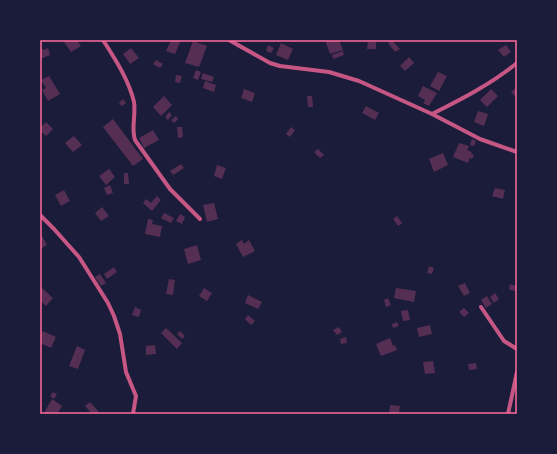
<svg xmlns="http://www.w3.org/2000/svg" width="557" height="454" font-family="Cabin,sans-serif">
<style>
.building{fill:#542f53}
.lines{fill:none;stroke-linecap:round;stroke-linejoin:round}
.minor{stroke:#c65784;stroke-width:4}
.neatline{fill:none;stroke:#ff6b9d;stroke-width:1.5}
</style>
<rect width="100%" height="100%" fill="#1b1b3a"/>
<path class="building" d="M68 40H77L81 46 71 52 64 42Z
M171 40H181L175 54 166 51Z
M325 40H339L343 50 330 54Z
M392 40 400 49 395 52 388 43Z
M193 41 207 46 199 67 185 63Z
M368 42H376V49H367Z
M281 43 293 49 288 60 276 55Z
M268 45 274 48 271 53 266 51Z
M506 45 511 52 504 57 498 50Z
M42 48 43 50 48 48 50 55 40 59V49Z
M131 48 139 58 130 64 123 54Z
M343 51 344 55 333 59 332 55Z
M409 57 414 63 405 71 400 66Z
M156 60 163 64 160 68 153 64Z
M196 70 201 72 198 80 193 78Z
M438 72 447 76 439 91 430 86Z
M203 73 214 77 212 82 201 79Z
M176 75 182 76 180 83 175 82Z
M49 76 60 94 48 101 42 90 46 88 41 80Z
M205 81 216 85 214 92 203 88Z
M423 86 437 93 429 106 423 103 425 100 418 96Z
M517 87V95L516 97 511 92Z
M244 89 255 93 252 102 241 98Z
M491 89 498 96 487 107 480 100Z
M164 96 172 105 161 116 153 107Z
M307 96H312L313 107H308Z
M123 99 126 103 122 106 119 103Z
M366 106 379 113 375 120 362 113Z
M478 111 488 114 484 126 474 122Z
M169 112 172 115 168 120 165 117Z
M176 116 178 119 174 123 171 120Z
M113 119 143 159 133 166 103 127Z
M46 122 53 129 46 136 40 130V128Z
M177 127H182L183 137 178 138Z
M291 127 295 130 290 137 286 134Z
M153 130 159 140 144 148 139 138Z
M74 136 82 145 73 152 65 143Z
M472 139 476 141 474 146 470 145Z
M459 143 469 146 467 150 472 152 471 154 474 155 472 159 470 158 468 163 453 157Z
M318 149 324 155 320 158 314 152Z
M443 153 448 165 434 172 429 159Z
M181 164 184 168 173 175 170 171Z
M217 165 226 168 222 179 214 176Z
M109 169 115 177 106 185 99 176Z
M124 173H128L129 184H124Z
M110 185 113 193 107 195 104 188Z
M495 188 505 190 503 199 492 196Z
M64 190 70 201 61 206 55 195Z
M157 196 161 200 152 211 143 203 146 199 151 203Z
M214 203 218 219 207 222 203 205Z
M102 207 109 216 101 221 95 213Z
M164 213 174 218 171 223 161 218Z
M180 214 185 217 182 224 176 221Z
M397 216 402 223 398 226 393 219Z
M148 219 153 220 152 224 162 226 160 237 145 234Z
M42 236 47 245 40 249V237Z
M242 240 244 244 249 240 255 251 243 257 236 244Z
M197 245 201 260 188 264 184 249Z
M429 266 434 268 432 274 427 273Z
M114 267 117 272 107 279 104 274Z
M100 274 106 283 101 286 95 277Z
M169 279 175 280 173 295 166 294Z
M465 283 470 293 464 296 458 286Z
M510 284 517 286V291L509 290Z
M42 288 53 298 46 306 40 300V290Z
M204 288 212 293 207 301 199 296Z
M396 288 416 291 414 302 394 298Z
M495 293 499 299 494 303 490 297Z
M248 295 262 302 258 309 245 303Z
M487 296 492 304 486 308 481 300Z
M388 298 391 305 386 307 384 300Z
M135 307 141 310 139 317 132 315Z
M464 308 469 313 464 317 459 312Z
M408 310 410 320 403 321 401 311Z
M248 315 255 321 251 325 245 319Z
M397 322 399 326 393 328 392 324Z
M430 325 432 334 419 337 417 328Z
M339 327 342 332 337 335 333 330Z
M166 328 182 343 177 349 161 333Z
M43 331 56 337 51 348 40 343V337Z
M180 331 185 336 182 339 177 334Z
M346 337 347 343 341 344 340 339Z
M390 338 393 346 395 345 397 350 381 356 376 344Z
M155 345 156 354 146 355V346Z
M77 346 85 350 78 369 69 366Z
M433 361 435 373 425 374 423 362Z
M476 363 477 369 469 370 468 364Z
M53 392 57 394 54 399 50 396Z
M52 399 62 406 57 414H45L44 413Z
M90 402 99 412 97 414H92L85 406Z
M390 405 400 406 399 414H389Z"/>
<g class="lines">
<path class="minor" d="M103 40C115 59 129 80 134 102 136 115 131 128 135 140L170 189 200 219
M229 40 270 63 280 66 329 72 359 81 432 114 480 139 517 152
M432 114C462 99 491 84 517 63
M40 215 54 229 79 257 108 303 114 316 120 334 126 372 136 396 133 414
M481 307 504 341 517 349
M508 414 517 372"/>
</g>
<rect width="557" height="454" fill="none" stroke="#1b1b3a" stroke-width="82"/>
<rect x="41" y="41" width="475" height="372" class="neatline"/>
</svg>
